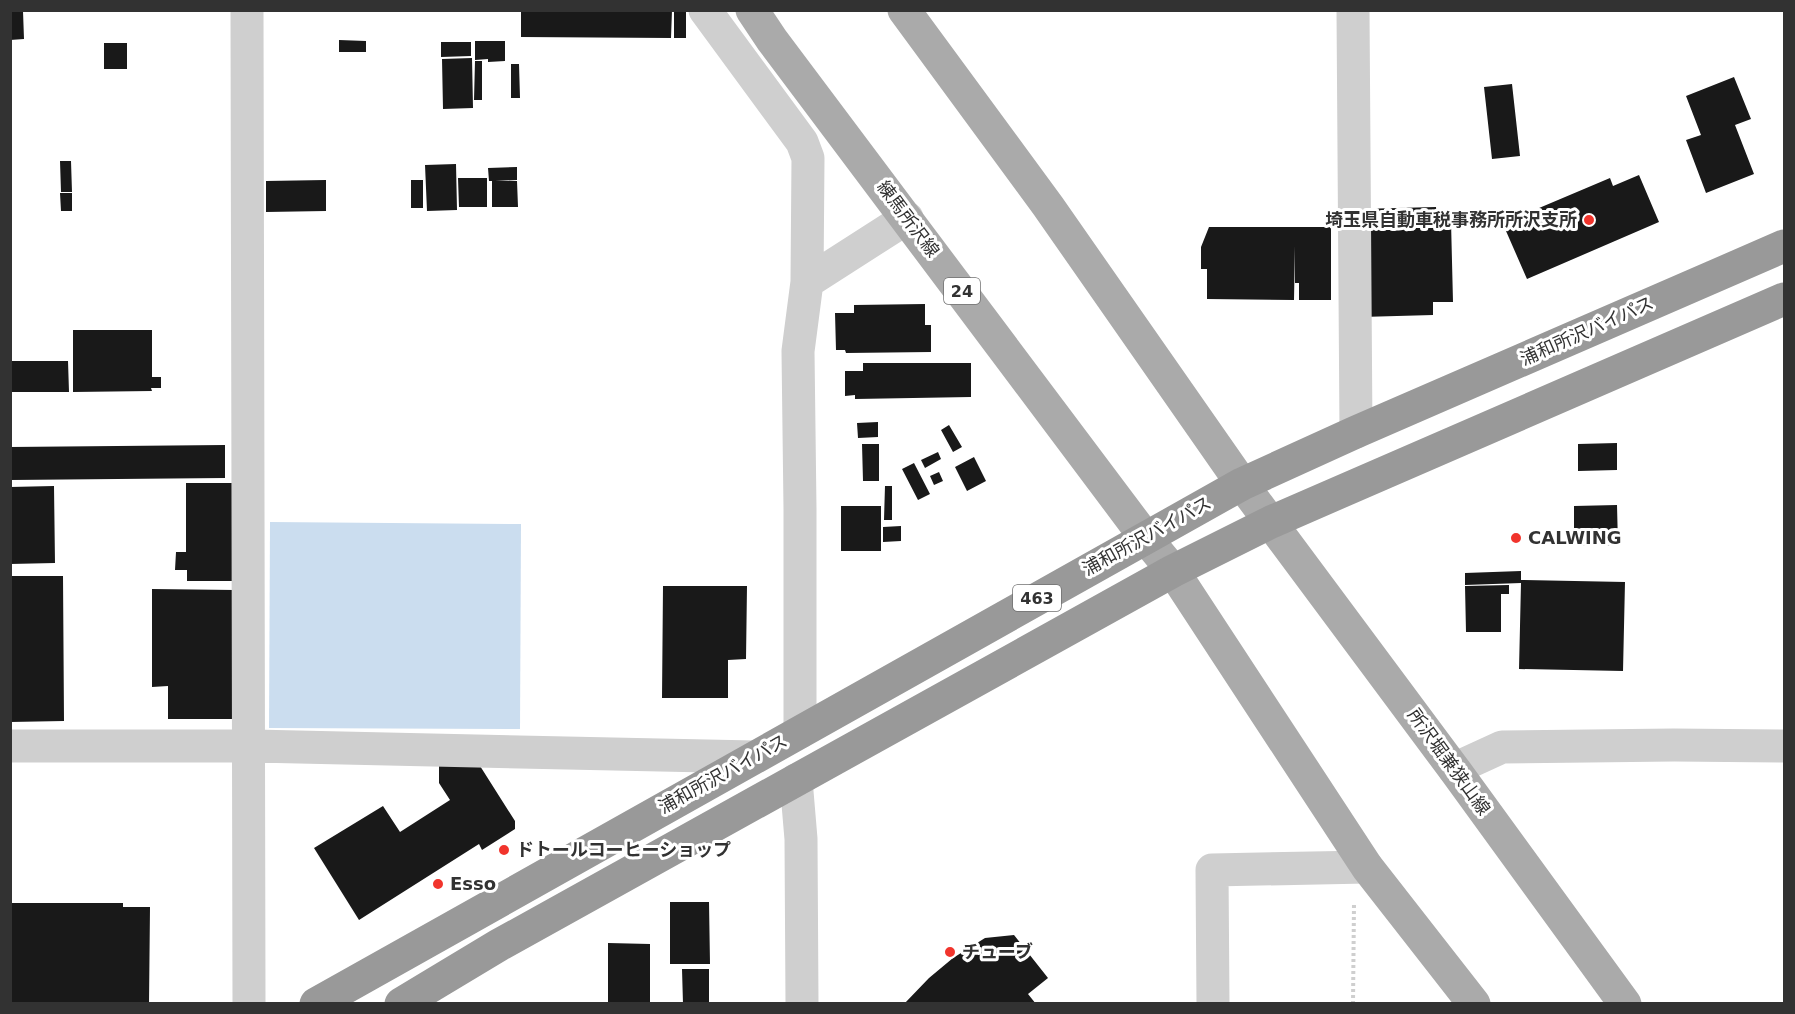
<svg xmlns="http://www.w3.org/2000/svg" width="1795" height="1014" font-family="'DejaVu Sans','Noto Sans JP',sans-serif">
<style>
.water{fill:#cbddef}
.building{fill:#191919}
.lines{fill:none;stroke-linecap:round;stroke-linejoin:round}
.path{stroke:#cfcfcf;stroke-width:4;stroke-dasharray:3 3;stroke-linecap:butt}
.minor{stroke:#cfcfcf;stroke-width:33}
.major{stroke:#aaa;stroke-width:33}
.highway{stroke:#999;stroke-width:33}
.poi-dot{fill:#f1342c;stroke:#fff;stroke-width:2}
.labels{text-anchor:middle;stroke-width:6;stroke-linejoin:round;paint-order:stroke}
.shield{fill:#fff;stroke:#707070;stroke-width:1.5}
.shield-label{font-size:16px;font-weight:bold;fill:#323232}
.street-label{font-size:18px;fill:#323232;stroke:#fff}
.poi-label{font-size:18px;font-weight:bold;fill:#323232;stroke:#fff;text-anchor:start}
</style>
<rect width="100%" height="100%" fill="#fff"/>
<path class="water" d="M270 522 521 524 520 729 269 728Z"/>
<path class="building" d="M521 10H672L671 38 521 37Z
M674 10H686V38H674Z
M23 11 24 39 10 40V12Z
M339 40 366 41V52H339Z
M475 41H505V61L488 62V59L475 60Z
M441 42H471V56L441 57Z
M104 43H127V69H104Z
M472 58 473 108 443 109 442 59Z
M475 61H482V100H474Z
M511 64H519L520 98H511Z
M1734 77 1751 119 1735 125 1754 174 1706 193 1686 140 1701 135 1686 96Z
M1512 84 1520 156 1492 159 1484 87Z
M60 161H71L72 192H61Z
M456 164 457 210 427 211 425 165Z
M517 167V180L495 181H517L518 207H492V181H489L488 168Z
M1639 175 1659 222 1527 279 1506 231 1535 218 1532 211 1610 178 1613 186Z
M458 178H487V207H459Z
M326 180V211L266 212V181Z
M411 180H423V208H411Z
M60 193H72V211H61Z
M1436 207 1437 221H1451L1453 302H1433V315L1361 317 1359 209Z
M1209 227H1331V300H1299V283H1295V246L1294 300 1207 299V269H1201V247Z
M925 304V325H931V352L846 353 845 350H836L835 313H854V305Z
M73 330H152V377H161V388H151L152 391 73 392Z
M10 361H68L69 392H10Z
M863 363H971V397L855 399V395L845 396V371H863Z
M878 422V437L858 438 857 423Z
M949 425 962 447 953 452 941 430Z
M1617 443V470L1578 471V444Z
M862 444H879V481H863Z
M225 445V478L10 480V447Z
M938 452 941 459 925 468 921 460Z
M974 457 986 481 967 491 955 467Z
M914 463 930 494 918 500 902 469Z
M939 472 943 481 934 485 930 476Z
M186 483H233V581H187V570H175L176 552H186Z
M54 486 55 563 10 564V487Z
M885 486H892V520H884Z
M1617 505 1618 545 1574 546V506Z
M841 506H881V551H841Z
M901 526V541L883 542V527Z
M1521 571V580L1625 582 1623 671 1519 669 1521 583 1465 585V573Z
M10 576H63L64 721 10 722Z
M1509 585V594H1501V632H1466L1465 586Z
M663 586H747L746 659 728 660V698H662Z
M152 589 235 590 234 719H168V686L152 687Z
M439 758H475L515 821V829L482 850 479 844 359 920 314 848 383 806 400 832 450 800 439 783Z
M670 902H709L710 964H670Z
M10 903H123V907H150L149 1004H10Z
M1014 935 1048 978 1028 994 1036 1004H904L929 978 953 958 985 938Z
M608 943 650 944V1004H608Z
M682 969H709V1004H683Z"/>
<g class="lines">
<path class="path" d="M1353 1004 1354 903"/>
<path class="minor" d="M247 10 249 1004
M705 10 802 142 808 158 807 282
M1353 10 1356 432
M800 732V509L798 351 807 282 907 218
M10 746H249L754 757
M1454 769 1502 747 1674 745 1784 746
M796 780 801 839 802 1004
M1213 1004 1212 870 1367 867"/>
<path class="major" d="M752 10 772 40 1145 537 1173 571 1367 867 1474 1004
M904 10 1048 206 1242 484 1454 769 1625 1004"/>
<path class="highway" d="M316 1004 1242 484 1356 432 1784 246
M401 1004 499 945 1173 571 1271 522 1784 299"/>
</g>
<g class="poi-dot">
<circle cx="1589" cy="220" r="6"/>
<circle cx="1516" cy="538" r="6"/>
<circle cx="504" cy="850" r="6"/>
<circle cx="438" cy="884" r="6"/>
<circle cx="950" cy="952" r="6"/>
</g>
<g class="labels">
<g class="shield">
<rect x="944" y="278" width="36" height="26" rx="4.5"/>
<rect x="1013" y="585" width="48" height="26" rx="4.5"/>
</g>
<g class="shield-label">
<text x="962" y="297">24</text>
<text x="1037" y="604">463</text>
</g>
<g class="street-label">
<text transform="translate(908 219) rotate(53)" y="6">練馬所沢線</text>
<text transform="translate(1587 331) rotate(-24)" y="6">浦和所沢バイパス</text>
<text transform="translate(1147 536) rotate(-29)" y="6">浦和所沢バイパス</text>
<text transform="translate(1449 762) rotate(54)" y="6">所沢堀兼狭山線</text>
<text transform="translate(723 774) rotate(-29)" y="6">浦和所沢バイパス</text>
</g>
<g class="poi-label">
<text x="1577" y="226" text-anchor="end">埼玉県自動車税事務所所沢支所</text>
<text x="1528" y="544">CALWING</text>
<text x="516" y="856">ドトールコーヒーショップ</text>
<text x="450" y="890">Esso</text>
<text x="962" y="958">チューブ</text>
</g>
</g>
<rect width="1795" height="1014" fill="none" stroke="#323232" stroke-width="24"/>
</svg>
